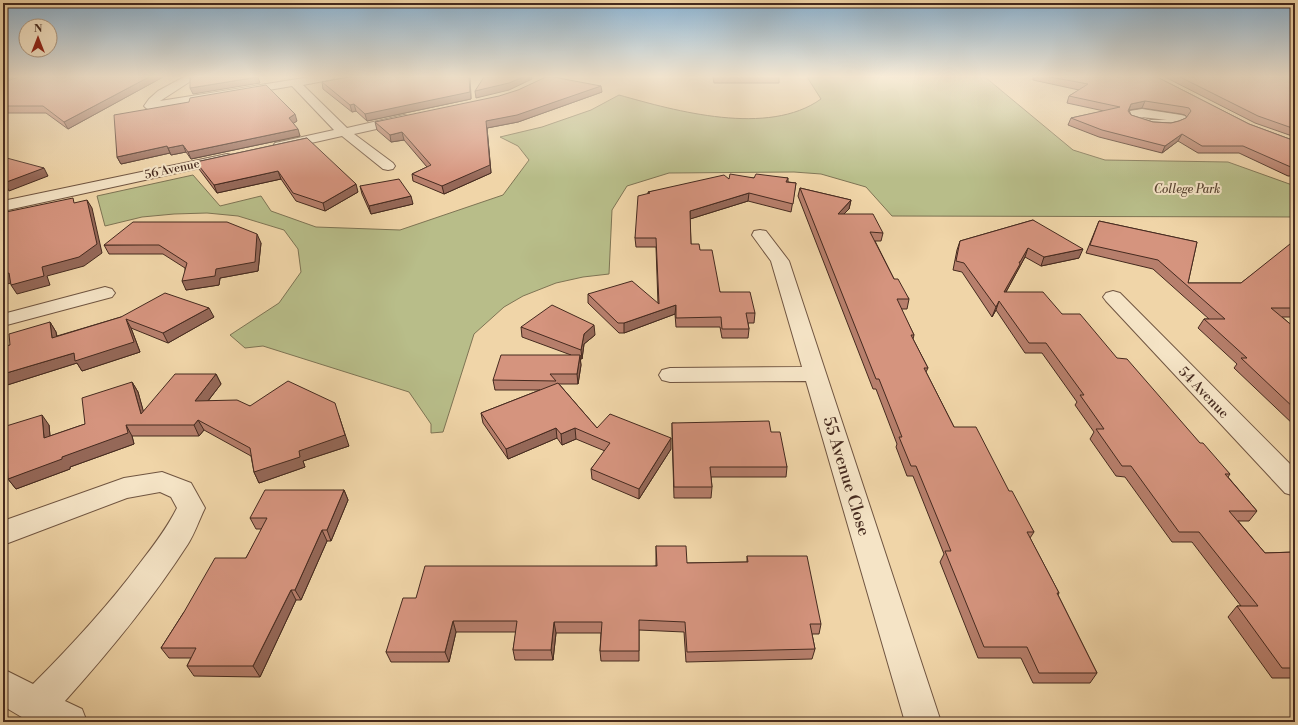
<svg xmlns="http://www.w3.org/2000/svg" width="1298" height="725" font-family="'Libre Bodoni',serif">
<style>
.green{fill:#b8bd89;stroke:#7e7454}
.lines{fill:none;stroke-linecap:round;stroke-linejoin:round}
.minor-casing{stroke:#705541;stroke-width:2}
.minor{fill:#f5e4c6;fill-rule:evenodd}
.wall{fill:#b77f6c;stroke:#452a1f;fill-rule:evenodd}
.shaded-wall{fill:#956858;stroke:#452a1f}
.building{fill:#d5947e;stroke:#452a1f;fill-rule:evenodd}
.labels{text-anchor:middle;stroke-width:4;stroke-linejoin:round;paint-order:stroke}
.far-street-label{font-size:12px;fill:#452a1f;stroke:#f5e4c6}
.far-park-label{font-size:12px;font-style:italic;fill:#5c4734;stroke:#f5e4c6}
.street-label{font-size:14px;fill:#452a1f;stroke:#f5e4c6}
.near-street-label{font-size:17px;fill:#452a1f;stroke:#f5e4c6}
</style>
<rect width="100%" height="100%" fill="#f0d5a8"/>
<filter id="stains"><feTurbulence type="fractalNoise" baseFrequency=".005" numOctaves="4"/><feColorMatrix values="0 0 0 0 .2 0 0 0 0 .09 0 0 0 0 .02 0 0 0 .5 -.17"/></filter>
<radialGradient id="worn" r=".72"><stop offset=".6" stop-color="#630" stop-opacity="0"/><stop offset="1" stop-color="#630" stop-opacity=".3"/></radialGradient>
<path class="green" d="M807 77H985L1073 150 1105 160 1228 162 1295 186V217L892 216 866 187 821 174 794 172 669 173 627 186 612 210 609 274 583 277 556 283 523 296 504 307 474 334 443 432 431 433V424L409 392 263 346 245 348 230 335 279 303 301 272 298 249 284 230 238 216 207 213 174 214 142 217 105 226 97 196 193 175 220 206 261 196 271 211 316 227 400 230 503 195 529 160 518 146 500 137 542 127 591 110 619 95C676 111 768 137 821 99Z"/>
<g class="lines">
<g class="minor-casing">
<path id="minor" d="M184 77H197L160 101 310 77H334L333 79 329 80 303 85 347 128 404 115 408 116 410 119 408 122 354 134 393 163 395 166 393 169 388 170 383 169 342 136 280 150 275 149 273 146 275 143 334 130 292 86 150 110 146 108 144 106 149 99 158 91Z
M1142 109 1181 115 1185 116 1187 119C1176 135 1143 127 1129 121L1127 118 1130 111ZM1140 117H1142L1167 120H1151Z
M227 154 232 155 234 158 232 161 3 211V201Z
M760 230 766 231 789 261 941 722H905L806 381 670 382 662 380 659 375 662 370 670 368 802 367 771 261 752 235 754 231Z
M105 287 112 289 115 293 112 297 3 326V314Z
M1113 291 1120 293 1295 469V496L1285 493 1106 301 1103 297 1106 293Z
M162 472 191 483 205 508C199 520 195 533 188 544 152 600 109 652 65 701L82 709 87 722H30L3 706V669L33 684C71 646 107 607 140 563 154 545 167 528 177 508L171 497 160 492 127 498 3 545V521L124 478Z"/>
</g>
<use href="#minor" class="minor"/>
</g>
<path class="wall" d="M19 77H163L68 129 46 113H3V82Z
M349 77H470L471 99 367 121 356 111 352 112 323 89 322 82Z
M713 77H779V83H714Z
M1033 77H1157L1249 124 1295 141V176H1288L1239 153H1198L1178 141 1162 153 1099 137 1068 125 1071 118 1104 111 1067 103 1069 96 1079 90 1033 80ZM1142 108 1181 114 1185 115 1187 117 1186 118 1179 121 1171 123 1153 122 1131 115 1129 110Z
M1165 77H1295V137L1255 123Z
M602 92 518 122 487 128 491 173 444 194 413 181 412 174 427 167 404 140 391 142 377 130 375 122Z
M297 121 293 123 300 136 191 159 186 152 171 155 170 153 121 164 117 157Z
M307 138 358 192 325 211 296 201 281 179 217 193 199 169 196 162Z
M754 178H788V182L796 183 791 212 748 201 690 219 691 244 700 250 720 292 755 313 754 323H748L749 329 748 338H722L720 327H676L675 314 624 333H619L588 303V294L658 304 656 247H636L635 238 648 194V192L729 179Z
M360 186 413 204 371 214 362 194Z
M800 188 851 200 849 209 844 214 883 233 881 241H875L894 279 909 299 907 309H901L914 335 913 339 928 368 926 372 954 427 1009 491 1034 532 1030 538 1059 593 1058 595 1097 673 1090 683H1033L1021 658H978L940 562 944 554 913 476H907L896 447 897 444 876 389H873L798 196Z
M1033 220 1079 258 1041 266 1025 257 1006 292 1062 314 1117 358 1200 443 1230 474 1228 477 1257 511 1249 521H1238L1265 553 1295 552V678H1272L1228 617 1237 606H1241L1192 542H1172L1125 477 1116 476 1090 439 1094 432 1075 405 1077 402 1042 353H1025L996 310 992 317 962 272 953 270 957 250 960 241Z
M1099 221 1197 242 1188 283H1241L1295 242V317H1282L1295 328V426L1234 368 1237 364 1198 328 1204 319H1209L1153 269 1086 253Z
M261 243 258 271 220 278 219 285 186 290 185 268 163 254H109L104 245Z
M121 317H214L168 343 131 328 140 352 82 371 77 363 4 386 3 384V347L10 345 50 322 56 332 57 336Z
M521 327 595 335 584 344 582 359H580L581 365 578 384H559L597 428 671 449 639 499 592 479 591 469 605 451 576 439 562 445 557 438 508 459 483 423 481 413 540 390H495L493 380 571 355 522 337Z
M216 374 221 384 208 401 250 406 349 446 303 461 305 467 259 483 254 472 251 456 204 430 199 436H132L134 444 70 467V469L16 489 8 479 7 469 4 470 49 425 50 436 85 424 132 382 138 392 143 411Z
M672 423 771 432 787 467 786 477H711L712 487 711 498H674L672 433Z
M344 490 348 500 331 541H327L301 600H296L260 677 194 676 187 666 191 658H169L161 648 184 612 246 558 262 529H256L250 518Z
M656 546 687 563 747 562V556L821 624 819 634H812L815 649 812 659 686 662 684 632 639 630V661H601L600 651 601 633H556L553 660H515L513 650 516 632H456L449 662H391L386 652 416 598 656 566Z"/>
<path class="shaded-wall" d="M3 77H13L3 81Z
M149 77H163L68 129 64 122Z
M258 77 260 83 193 94 190 88Z
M469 77H470L471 99 367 121 365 114Z
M523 77H532V79L509 90 476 98 475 91Z
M601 86 602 92 518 122 487 128 491 173 444 194 442 186 486 121Z
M1145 101 1142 108 1129 110 1131 104Z
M354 104 356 111 352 112 350 105Z
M295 114 297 121 291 125 289 118Z
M298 129 300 136 191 159 188 152Z
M402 132 404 140 391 142 390 135Z
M1182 134 1178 141 1162 153 1165 146Z
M183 145 186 152 171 155 168 148Z
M167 146 170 153 121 164 117 157Z
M44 168 48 176 9 191 6 185 3 186V177Z
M278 171 281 179 217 193 214 185Z
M356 184 358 192 325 211 323 203Z
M749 193 748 201 690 219V211Z
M411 196 413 204 371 214 369 206Z
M87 200 92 208 102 253 84 266 47 276 50 285 17 294 11 285 42 267Z
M851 200 849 209 836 222 838 214Z
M257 234 261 243 258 271 220 278 219 285 186 290 182 281 216 269Z
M1028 248 1025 257 1001 301 1004 292 1019 262Z
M1083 249 1079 258 1041 266 1044 257Z
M9 273 15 282 3 285V274Z
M999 301 996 310 992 317 996 307Z
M676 305 675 314 624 333V323Z
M209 308 214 317 168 343 163 333Z
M126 319 131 328 140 352 82 371 77 363 4 386 3 384V374L74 353Z
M50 322 56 332 58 347 52 338Z
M594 325 595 335 584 344 582 359 581 350 584 334Z
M580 355 581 365 578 384 577 374Z
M216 374 221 384 200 411 195 401Z
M132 382 138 392 147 424 141 414Z
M338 413 349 446 303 461 305 467 259 483 254 472 299 451Z
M42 415 49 425 51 448 44 438Z
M198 420 204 430 199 436 194 425Z
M126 425 132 436 134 444 70 467V469L16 489 8 479 62 457Z
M556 428 557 438 508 459 506 449Z
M575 428 576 439 562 445 561 434Z
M671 438V449L639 499V489Z
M7 456 15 466 4 470 3 469V457Z
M344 490 348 500 331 541 327 530Z
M322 530 327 541 301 600 295 590Z
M291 590 296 600 260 677 253 666Z
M453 621 456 632 449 662 445 652Z
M554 622 556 633 553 660 551 650Z"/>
<path class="building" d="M19 77H149L64 122 43 106H3V82Z
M190 77H258L190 88Z
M349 77H469L470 92 365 114 354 104 350 105 322 82Z
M484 77H523L509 83 475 91Z
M546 77H553L601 86 517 115 486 121 490 165 442 186 412 174 431 165 402 132 390 135 375 122 499 96 518 90Z
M1050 77H1157L1249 124 1295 141V168H1293L1243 146H1202L1182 134 1165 146 1102 130 1071 118 1120 107 1069 96 1088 84ZM1145 101 1184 107 1189 108 1191 111 1186 118 1179 121 1171 123 1153 122 1131 115 1128 111 1131 104Z
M1180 77H1295V129L1258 116Z
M266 85 295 114 289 118 298 129 188 152 183 145 168 148 167 146 117 157 114 115 189 102 190 98Z
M307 138 356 184 323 203 293 193 278 171 214 185 196 162Z
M3 157 44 168 4 183V176L3 177Z
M730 174 754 178 756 174 788 178 786 182 796 183 793 204 749 193 690 211 691 244H699L700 250H712L720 292H750L755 313H746L749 329H722L721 317 676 318V305L624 323H618L588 294 632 281 659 304 656 238H635L638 196 650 193 648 192 724 175 729 179Z
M399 179 411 196 369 206 360 186Z
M800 188 851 200 838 214H873L883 233 870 232 894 279H898L909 299H897L914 335H911L928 368H924L954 427H976L1009 491H1012L1034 532H1027L1059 593H1057L1097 673H1039L1027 647H984L945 551H951L916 466H911L899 437H902L879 379H876Z
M73 198 74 203 87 200 97 244 79 257 42 267 44 276 11 285 9 273 3 274V220L6 219V212Z
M1033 220 1083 249 1044 257 1028 248 1020 262H1019L1020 264 1004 292H1043L1062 314H1080L1117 358 1127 359 1200 443H1203L1230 474H1225L1257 511H1229L1265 553 1295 552V668H1282L1237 606H1258L1199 532H1179L1131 466H1122L1096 429H1104L1080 395H1084L1046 343H1029L999 301 996 307 964 263 956 261 960 241Z
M1099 221 1197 242 1188 283H1241L1290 244 1295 242V308H1271L1295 328V409L1241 358H1247L1204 319H1225L1158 260 1090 245Z
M133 222H227L257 234 255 262 216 269 215 276 182 281 187 263 159 245H104Z
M165 293 209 308 163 333 126 319 134 342 75 361 74 353 3 374V347L10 345 9 334 50 322 52 338 121 317Z
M552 305 594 325 584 334 581 350 521 327Z
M501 355H580L577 374H550L556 381 493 380Z
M175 374H216L195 401 237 400 250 406 288 381 335 403 345 435 299 451 300 457 254 472 250 448 198 420 194 425H126L128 433 62 457V459L8 479 7 456 3 457V427L42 415 44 438 85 424 82 398 132 382 141 414Z
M558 383 597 428 610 414 671 438 639 489 591 469 610 443 575 428 561 434 556 428 506 449 481 413Z
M769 421 771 432H780L787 467H710L712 487H674L672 423Z
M265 490H344L327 530H322L295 590H291L253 666H187L196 648H161L184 612 215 558H246L267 518H250Z
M656 546H686L687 563 748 562 747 556H807L821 624H810L815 649 687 652 685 622 639 620V651H600L602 622H554L551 650H513L517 621H453L445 652H386L403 598H416L425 566H657Z"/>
<linearGradient id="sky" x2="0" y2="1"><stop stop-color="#8bb4d4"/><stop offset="0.43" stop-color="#f8ecd8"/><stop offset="1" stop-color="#f8ecd8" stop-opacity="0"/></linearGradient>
<rect width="1298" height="178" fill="url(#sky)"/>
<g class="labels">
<g class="far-street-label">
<text transform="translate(172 169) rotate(-12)" y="4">56 Avenue</text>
</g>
<g class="far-park-label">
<text x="1187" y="193">College Park</text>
</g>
<g class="street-label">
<text transform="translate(1204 392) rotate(46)" y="5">54 Avenue</text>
</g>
<g class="near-street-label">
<text transform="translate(847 476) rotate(73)" y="6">55 Avenue Close</text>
</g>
</g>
<rect width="1298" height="725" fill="none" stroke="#f0d5a8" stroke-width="16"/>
<rect x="4" y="4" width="1290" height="717" fill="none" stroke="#452a1f" stroke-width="2"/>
<rect x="8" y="8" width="1282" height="709" fill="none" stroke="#452a1f"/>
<g transform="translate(38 38)"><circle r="19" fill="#f5e4c6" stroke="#af9a83"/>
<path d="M0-3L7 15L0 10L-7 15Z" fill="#8f2418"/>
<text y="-6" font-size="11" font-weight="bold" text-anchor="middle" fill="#452a1f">N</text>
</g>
<rect width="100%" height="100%" filter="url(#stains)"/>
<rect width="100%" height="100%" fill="url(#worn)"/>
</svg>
